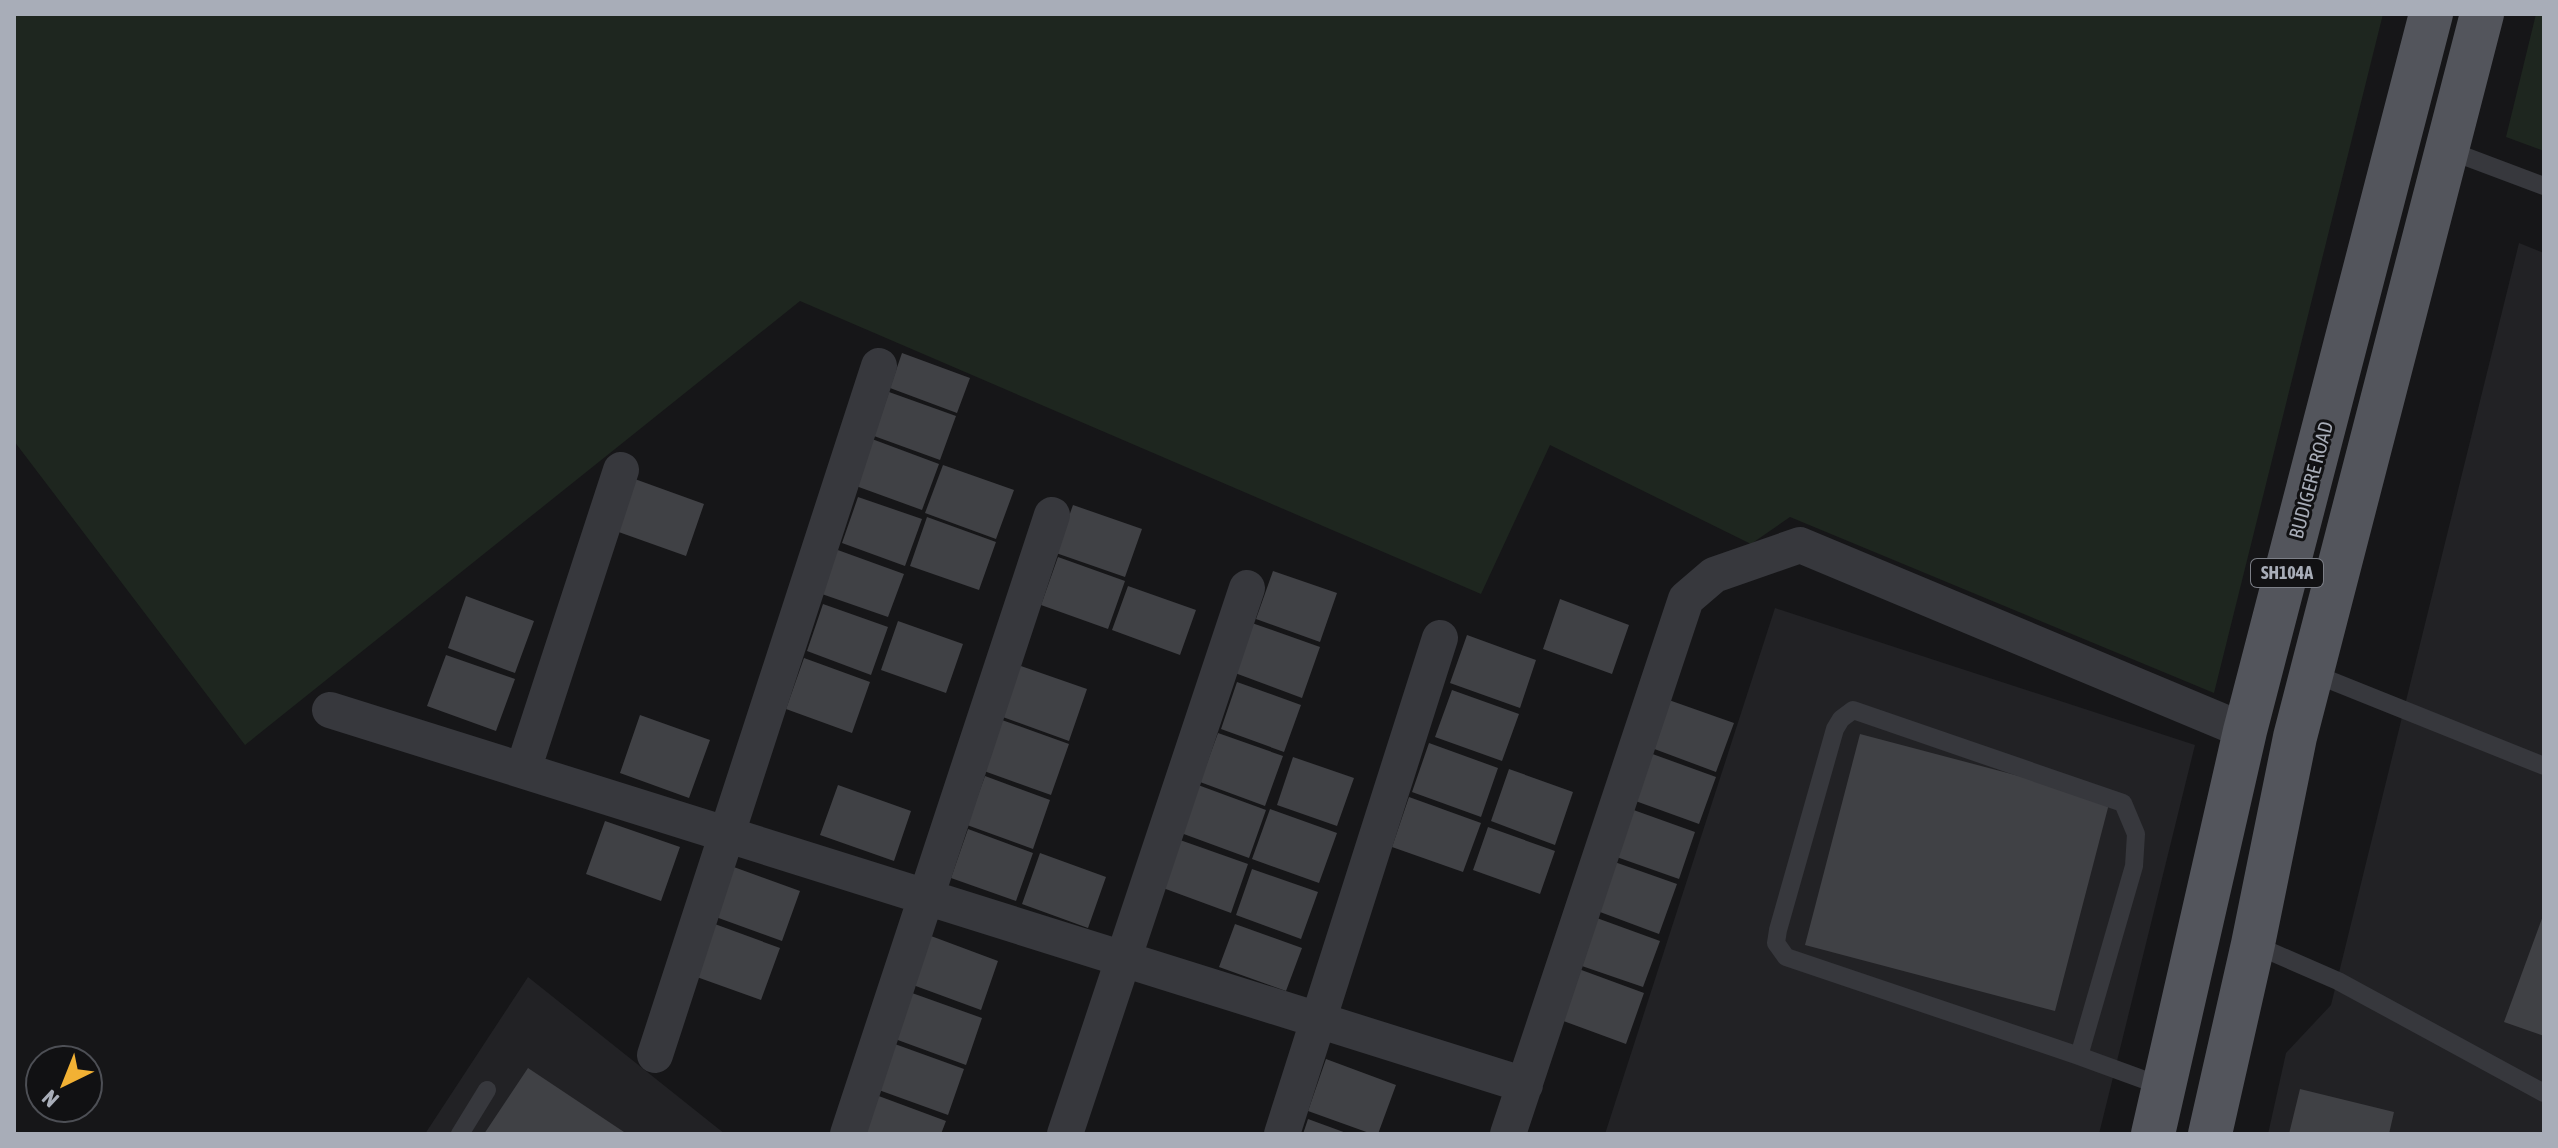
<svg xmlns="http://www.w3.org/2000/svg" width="2558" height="1148" font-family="'Asap Condensed',sans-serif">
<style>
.built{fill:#222225}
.green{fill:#1e261f}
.building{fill:#404145}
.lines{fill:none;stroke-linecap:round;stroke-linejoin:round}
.service{stroke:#37383d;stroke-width:18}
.minor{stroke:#37383d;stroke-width:36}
.primary{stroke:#53555c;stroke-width:44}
.labels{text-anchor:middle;stroke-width:6;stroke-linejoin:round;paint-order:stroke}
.shield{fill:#111113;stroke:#7b7e86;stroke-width:2}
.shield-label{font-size:18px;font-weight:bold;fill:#a8adb8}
.street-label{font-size:20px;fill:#a8adb8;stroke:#111113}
</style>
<rect width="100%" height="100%" fill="#161618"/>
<path class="built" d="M2519 243 2544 253V1134H2268L2286 1053 2331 1005Z
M1775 608 2195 745 2099 1134H1605Z
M528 977 725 1134H425Z"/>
<path class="green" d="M14 14H2383L2214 693 1790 517 1751 544 1550 445 1481 594 800 301 245 745 14 441Z
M2536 14H2544V151L2506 137Z"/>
<path class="building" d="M902 353 970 378 957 413 890 388Z
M889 392 956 416 940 460 874 436Z
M872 439 939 464 922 510 856 486Z
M943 465 1014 490 996 539 925 513Z
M632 478 704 504 686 556 613 530Z
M858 497 922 519 905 566 842 543Z
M1073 505 1142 529 1125 577 1056 553Z
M927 517 996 542 979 590 910 566Z
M835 549 904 574 888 617 819 593Z
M1058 557 1125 581 1108 629 1041 605Z
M1273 571 1337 593 1320 642 1256 619Z
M1128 586 1196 610 1180 655 1112 630Z
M466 596 534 621 515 673 448 648Z
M1560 599 1629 625 1612 674 1543 649Z
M823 604 888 627 871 675 807 651Z
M898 621 963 644 946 693 881 670Z
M1252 623 1320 647 1302 698 1235 673Z
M1467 635 1536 660 1520 708 1450 683Z
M446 655 515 679 496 731 427 706Z
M804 658 870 682 852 733 786 709Z
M1018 665 1087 689 1069 741 1000 716Z
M1237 682 1301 705 1284 752 1221 729Z
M1452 690 1519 714 1502 761 1435 737Z
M1666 699 1734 723 1716 772 1649 747Z
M640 715 710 740 689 798 620 773Z
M1002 720 1069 744 1051 795 984 771Z
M1218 733 1283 756 1265 806 1200 782Z
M1860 734 2110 800 2055 1011 1805 945Z
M1429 743 1498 768 1481 817 1412 792Z
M1647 752 1716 777 1699 824 1630 799Z
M1293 757 1354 778 1337 826 1277 805Z
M1509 769 1573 792 1555 845 1491 821Z
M985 776 1050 800 1033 849 967 825Z
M838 785 911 811 894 861 820 835Z
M1198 785 1266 810 1249 858 1181 833Z
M1409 797 1481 823 1463 872 1392 847Z
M1628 808 1695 832 1679 879 1611 855Z
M1270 809 1337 833 1319 883 1252 859Z
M605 821 680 847 661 901 586 874Z
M1488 827 1555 851 1540 894 1473 870Z
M968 829 1033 853 1016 901 951 878Z
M1180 840 1248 864 1231 913 1163 888Z
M1040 853 1106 877 1088 928 1022 904Z
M1609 860 1677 884 1659 934 1592 909Z
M731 866 800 891 782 941 713 916Z
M1252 869 1318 892 1301 939 1236 915Z
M2544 913V1036L2504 1022Z
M1594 917 1660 941 1643 987 1576 964Z
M712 923 780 948 761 1000 694 976Z
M1235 924 1302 948 1286 991 1219 967Z
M931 936 998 961 981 1010 913 985Z
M1576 968 1644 993 1626 1044 1558 1019Z
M912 993 982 1018 966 1065 895 1039Z
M892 1043 964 1069 948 1115 876 1089Z
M1326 1059 1396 1085 1378 1134H1372L1308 1111Z
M528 1068 627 1134H484Z
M2300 1089 2394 1112 2389 1134H2289Z
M876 1095 946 1121 941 1134H863Z
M1308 1119 1349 1134H1303Z"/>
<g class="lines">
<path class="service" d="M2448 150 2544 186
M2312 673 2544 766
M2253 944 2338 981 2544 1093
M2079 1056 2134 866 2136 834 2123 803 1853 710 1841 719 1835 729 1778 930 1776 943 1786 957 2079 1056 2164 1087
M460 1134 487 1090"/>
<path class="minor" d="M330 710 1525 1085
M523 770 621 470
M655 1055 879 366
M848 1134 1052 515
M1065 1134 1247 588
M1282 1134 1440 638
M1508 1134 1686 599 1714 575 1800 545 2245 731"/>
<path class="primary" d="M2153 1134 2245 731 2431 14
M2210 1134 2253 944 2295 737 2482 14"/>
</g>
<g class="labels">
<rect class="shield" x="2251" y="559" width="72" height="28" rx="6"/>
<g class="shield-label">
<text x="2287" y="579">SH104A</text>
</g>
<g class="street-label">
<text transform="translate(2311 480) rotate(-75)" y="7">BUDIGERE ROAD</text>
</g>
</g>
<rect width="2558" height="1148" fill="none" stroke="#a8adb8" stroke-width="32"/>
<g transform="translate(64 1084) rotate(223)"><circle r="38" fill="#111113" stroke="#4d4f55" stroke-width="2"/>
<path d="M0-6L14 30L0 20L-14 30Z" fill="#f2b134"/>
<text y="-12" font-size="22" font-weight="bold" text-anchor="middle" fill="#a8adb8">N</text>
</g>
</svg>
